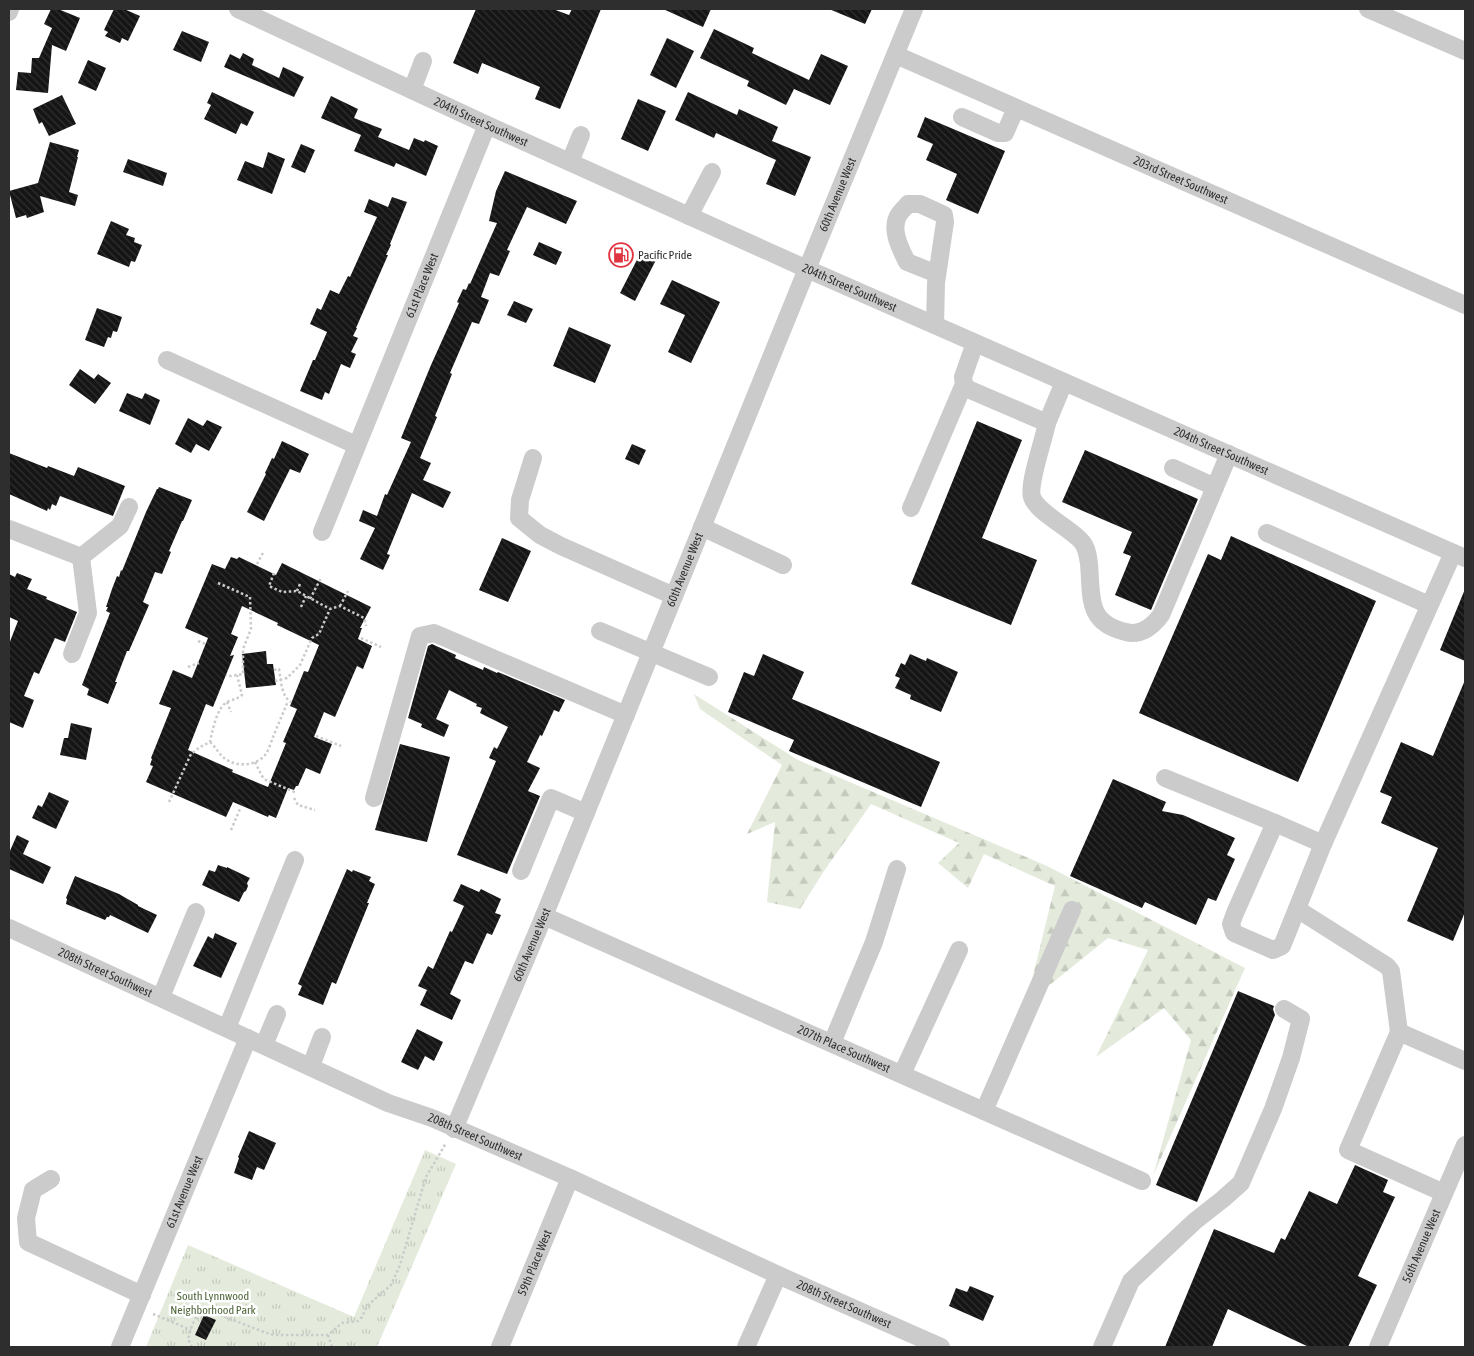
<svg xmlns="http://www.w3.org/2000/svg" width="1474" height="1356" font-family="'Asap Condensed',sans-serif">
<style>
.forest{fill:url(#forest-firs)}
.park{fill:url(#park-tufts)}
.building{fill:url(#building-back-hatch);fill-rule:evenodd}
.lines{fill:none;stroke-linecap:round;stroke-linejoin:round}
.path{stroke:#cbcbcb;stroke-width:2.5;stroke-dasharray:2.5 2.5;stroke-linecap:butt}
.minor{stroke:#cbcbcb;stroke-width:18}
.labels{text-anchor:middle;stroke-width:5;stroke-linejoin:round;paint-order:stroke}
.street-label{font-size:12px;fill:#2e2e2e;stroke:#fff}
.poi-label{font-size:12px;fill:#2e2e2e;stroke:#fff;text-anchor:start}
.park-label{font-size:12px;fill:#51683c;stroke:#fff}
</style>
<defs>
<pattern id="forest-firs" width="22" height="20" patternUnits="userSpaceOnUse" patternTransform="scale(1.25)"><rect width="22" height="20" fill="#e4ebdc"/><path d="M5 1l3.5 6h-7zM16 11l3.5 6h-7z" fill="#c4cabd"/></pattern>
<pattern id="park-tufts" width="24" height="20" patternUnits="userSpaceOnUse" patternTransform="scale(1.25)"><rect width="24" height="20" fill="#e4ebdc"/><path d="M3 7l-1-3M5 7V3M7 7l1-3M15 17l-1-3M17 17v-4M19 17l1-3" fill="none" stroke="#c4cabd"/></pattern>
<pattern id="building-back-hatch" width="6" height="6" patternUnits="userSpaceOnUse" patternTransform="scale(1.25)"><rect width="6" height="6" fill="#151515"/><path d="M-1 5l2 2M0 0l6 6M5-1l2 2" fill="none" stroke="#2f2f2f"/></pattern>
</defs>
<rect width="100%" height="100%" fill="#fff"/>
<path class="forest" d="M694 694 798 760 1047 866 1245 968 1153 1176 1191 1040 1164 1008 1096 1057 1148 950 1108 938 1026 1004 1055 886 984 854 968 888 938 863 959 843 871 804 824 871 800 909 767 902 775 822 747 834 782 765 700 709Z"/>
<path class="park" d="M425 1150 456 1164 377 1347H146L188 1245 354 1317Z"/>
<path class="building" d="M51 9H58L80 18 66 51 52 45 48 93 16 90 18 72 31 73 32 58H39L52 28 44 24Z
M114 9H124L140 16 128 41 122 38 120 43 105 36 108 32 104 30Z
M476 9H553L569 15 572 9H601L560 109 535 99 540 87 482 63 478 74 453 63Z
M663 9H711L703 27Z
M829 9H872L865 24Z
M714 29 754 48 752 53 809 80 821 54 848 66 830 105 794 89 786 105 747 86 749 81 700 58Z
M182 31 209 42 201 62 173 50Z
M667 38 694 51 676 88 650 75Z
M243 53 254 59 252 65 279 78 283 67 304 77 294 97 224 67 230 54 240 59Z
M88 60 106 68 96 91 78 83Z
M212 92 254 112 247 126 241 123 236 134 204 119 211 105 207 103Z
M688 92 737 115 739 109 778 127 772 141 811 157 795 196 766 184 776 160 716 133 714 138 675 120Z
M62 95 76 124 49 136 42 122 39 124 33 109Z
M331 96 358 109 354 118 382 129 378 137 409 150 414 138 424 142 425 140 438 146 426 176 396 163 394 167 354 151 361 135 321 118Z
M638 99 666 111 648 151 621 139Z
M925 117 1005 151 978 214 946 200 957 174 926 160 933 144 917 137Z
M50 142 79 150 77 157H78L69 192 78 195 75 206 40 196 44 212 27 218 26 215 16 218 9 191 38 183Z
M301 144 315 150 305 173 291 167Z
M268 152 285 159 272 194 237 180 245 161 263 168Z
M128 159 167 173 163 186 123 172Z
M505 171 577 201 566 224 527 207 507 250 510 251 499 276 490 273 481 297 489 300 479 324 472 322 450 373 452 374 435 416 437 417 420 458 431 463 423 480 451 492 443 508 412 493 387 554 390 555 383 570 360 559 375 528 359 521 363 510 377 516 385 494 387 495 411 442 401 438 431 365 459 303 457 302 463 289 466 290 469 283 470 284 497 223 489 221 496 191Z
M392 197 407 202 390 244 391 245 386 255H388L356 328H357L353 336 358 338 351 352 356 354 350 368 341 364 329 394 325 392 322 400 300 391 313 360H315L327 332 310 324 317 308 321 310 330 290 339 294 348 276 350 277 377 217 364 212 369 199 388 207Z
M111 221 129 229 126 235 135 238 134 242 142 245 135 262 131 261 129 267 97 254Z
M539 242 562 252 556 265 533 255Z
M642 250 657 258 635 301 620 293Z
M672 280 720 302 691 363 668 352 685 315 660 304Z
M514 301 533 309 526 323 507 315Z
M97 308 122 317 117 332 113 331 111 338 108 337 104 347 85 340Z
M569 327 611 345 595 383 553 366Z
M80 369 94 379 98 374 111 383 95 404 69 385Z
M127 393 142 399 145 393 160 400 150 425 119 411Z
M188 418 203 426 207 420 222 427 209 451 196 444 191 453 175 444Z
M977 421 1022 440 982 538 1037 560 1011 625 911 584Z
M282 441 309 454 300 473 290 469 264 521 247 512 266 474 265 473 272 458 274 459Z
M632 444 646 450 639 465 625 459Z
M1085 450 1198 499 1151 610 1115 595 1131 556 1123 553 1132 532 1062 502Z
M9 453 47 468 48 466 74 476 78 467 125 486 113 516 60 496 56 506 52 504 50 510 48 508 47 511 9 494Z
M159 487 192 500 183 521H182L169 551 171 552 162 574 155 572 143 602 149 605 129 651H127L115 682H117L108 704 87 695 89 689 82 685 110 613 106 611 108 607H106L112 589 117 576 119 577 121 570 122 571 146 512 157 489H158Z
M1231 536 1376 601 1298 782 1139 713 1208 554 1221 560Z
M502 538 531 551 508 602 479 590Z
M231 557 237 559 239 557 276 575 282 563 371 607 360 628H362L358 639 372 646 363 669 357 666 335 717 324 712 314 737 332 744 320 774 306 768 298 786H296L294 790 288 788 276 818 269 815 268 817 233 802 226 817 146 782 153 766 150 765 152 759 151 758 171 708 159 704 173 670 192 678 208 638 185 628 212 564 225 569ZM242 606 278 623 277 625 319 645 308 672 304 671 290 706 297 709 283 742 286 743 268 787 232 772 233 770 188 750 206 704 213 707 234 655 230 656 238 637 231 634Z
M17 573 32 579 27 589 47 597 46 599 77 612 65 642 55 638 39 674 34 672 24 696 34 700 23 728 9 722V644L18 621 9 617V574L15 577Z
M1465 589V661L1440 650Z
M432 644 456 655 455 658 483 670 484 667 497 673 498 672 565 700 559 712 554 710 542 736 540 735 527 762 540 768 528 791 540 796 507 874 457 855 496 761 489 758 494 747 497 749 508 727 480 713 482 708 476 706 477 704 449 690 436 719 449 725 444 737 421 727 422 724 408 718 428 646Z
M266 651 267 664H273L276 685 246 688 242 654Z
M763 654 804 672 792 699 940 762 921 807 789 751 794 740 728 712 744 672 754 676Z
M910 654 926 661 927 658 958 672 941 712 910 699 911 695 895 688 900 678 895 676 901 663 905 665Z
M1465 680V912L1453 941 1407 921 1438 848 1381 823 1392 797 1380 792 1401 742 1433 756Z
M71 723 92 728 86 760 60 755 64 738H68Z
M400 744 450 757 427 842 375 830Z
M1113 779 1166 802 1162 811 1183 815 1235 838 1227 855 1235 859 1216 901 1208 898 1196 925 1145 902 1142 908 1070 876Z
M49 792 69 801 56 829 32 818 38 805 42 807Z
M17 835 29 841 23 854 51 867 43 884 9 869V853Z
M218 865 227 868V867L250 878 247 883 248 886 246 891 244 892 239 902 202 885 209 870 215 872Z
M347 869 352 872 353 870 371 877 369 881 375 884 367 903H369L336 984 332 982 323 1005 298 995 302 986 298 984Z
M75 876 119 894 138 905V906L157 915 148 933 110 915 109 917H107L105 920 66 904 67 899 66 898Z
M461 884 479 892 481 889 501 899 495 913 501 915 492 935 487 933 473 964 465 961 450 994 461 1000 452 1020 420 1005 427 990 418 986 428 966 433 969 450 931 452 932 464 906 453 901Z
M215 933 237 943 221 978 193 966 208 936 213 939Z
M1238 991 1274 1006 1273 1009 1275 1015 1197 1202 1156 1185Z
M417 1029 443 1042 434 1061 425 1056 418 1070 401 1062Z
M249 1131 276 1143 264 1170 257 1167 252 1180 234 1173 239 1158 238 1157Z
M1355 1165 1388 1180 1383 1192 1395 1197 1358 1276 1377 1285 1348 1347H1309L1228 1309 1212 1347H1165L1214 1229 1274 1253 1281 1238 1285 1240 1309 1191 1337 1204Z
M970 1286 994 1296 983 1321 949 1306 956 1288 967 1292Z
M204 1315 216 1320 206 1340 195 1335Z"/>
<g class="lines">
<path class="path" d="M257 564 264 551
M274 573 269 586 282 592 297 591 330 609 340 606 364 618 366 626
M218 583 250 597 251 629 243 649V674L231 676 226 675
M297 591 300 584
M310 599 321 578
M340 606 348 591
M301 607 306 596
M361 638 381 647
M198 641 205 644
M188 667 199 663
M274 670 279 669C281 680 281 696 291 702
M275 681 287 678 300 665 312 638 319 634 330 609
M227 702 231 712
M316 736 341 746
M210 742C217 748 220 757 229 761 240 767 257 765 265 755 269 750 271 742 273 737 278 725 283 713 288 701
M255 762 262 776 266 780 297 793
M294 798 298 805 315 810
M169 802 191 754 200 747 210 742C212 732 217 707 227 702 233 699 238 699 242 695L237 675
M231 830 240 809
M153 1314 191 1330
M328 1335 332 1347
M192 1347 188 1339 192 1325 199 1312 207 1310 264 1332 274 1335H328L342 1323 358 1321 362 1317 367 1306 391 1285 400 1265 426 1177 446 1143"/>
<g class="minor">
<path id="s1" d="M238 9 487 125 807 269 1465 558"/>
<path d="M1368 9 1465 51"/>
<path d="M9 12 10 9"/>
<path id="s2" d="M896 55 1465 305"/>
<path d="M412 90 423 61"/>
<path d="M962 117 998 133H1005L1016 108"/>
<path d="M570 162 581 135"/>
<path d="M689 216 712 172"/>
<path d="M935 325 936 283 945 222 944 215 920 204H908C906 207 902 210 900 213 889 227 900 248 907 262L937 274"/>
<path d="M975 343 963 377 964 384 968 389 1047 423 1064 382"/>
<path d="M167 360 356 445"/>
<path d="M1047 423C1044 439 1028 484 1032 497 1037 513 1071 528 1082 542 1087 548 1088 556 1089 564 1092 597 1086 623 1126 632 1141 636 1153 626 1161 615L1229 454"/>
<path d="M533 458 520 500 519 518 540 535 561 546 674 596"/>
<path d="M1173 468 1215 487"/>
<path d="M911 508 964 384"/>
<path d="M702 527 783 565"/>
<path d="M9 529 81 557"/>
<path id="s3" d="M322 532 487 125"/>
<path d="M1267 533 1429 605"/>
<path d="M81 557 120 526 129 507"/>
<path d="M600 631 709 677"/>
<path d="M72 654 88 613 81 557"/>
<path d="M1165 778 1275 823 1323 844 1453 553"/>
<path d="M374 798 420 636 434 633 626 715"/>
<path d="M1275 823 1235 913 1231 924 1234 933 1273 950 1282 946 1323 844"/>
<path d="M521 871 551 798 586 813"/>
<path d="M1297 909 1387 966 1391 971 1399 1032"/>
<path id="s4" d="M544 916 1142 1181"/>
<path id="s5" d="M9 928 388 1103 432 1118 570 1178 778 1275 941 1347"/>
<path d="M161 997 196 912"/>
<path d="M227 1028 295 860"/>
<path d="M832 1043 874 942 897 869"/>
<path d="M264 1045 277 1014"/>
<path d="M311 1066 322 1037"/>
<path d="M902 1074 959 950"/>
<path d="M984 1111 1072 910"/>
<path id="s6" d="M454 1129 544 916 807 269 914 9"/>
<path d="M51 1179 33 1190 26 1218 28 1242 142 1295"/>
<path d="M1444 1193 1348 1150 1399 1032 1465 1061"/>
<path id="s7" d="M120 1347 248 1038"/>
<path id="s8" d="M500 1347 570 1178"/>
<path d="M746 1347 778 1275"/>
<path d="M1102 1347 1131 1281 1195 1221 1223 1199 1241 1183 1273 1109 1291 1058 1301 1019 1284 1009"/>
<path id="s9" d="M1378 1347 1465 1145"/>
</g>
</g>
<defs>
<g id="fuel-ring" transform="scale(1.25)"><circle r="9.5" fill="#fff" stroke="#e03440" stroke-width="1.5"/><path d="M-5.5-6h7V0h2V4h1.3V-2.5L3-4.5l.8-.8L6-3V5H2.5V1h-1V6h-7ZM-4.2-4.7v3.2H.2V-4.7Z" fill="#e03440"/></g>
</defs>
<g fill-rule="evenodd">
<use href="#fuel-ring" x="621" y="255"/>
</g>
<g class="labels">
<g class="street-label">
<text dy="4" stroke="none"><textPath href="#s1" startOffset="268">204th Street Southwest</textPath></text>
<text dy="4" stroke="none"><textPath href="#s2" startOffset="311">203rd Street Southwest</textPath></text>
<text dy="4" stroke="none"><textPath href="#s6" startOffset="1010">60th Avenue West</textPath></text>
<text dy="4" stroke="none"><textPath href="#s3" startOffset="266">61st Place West</textPath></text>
<text dy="4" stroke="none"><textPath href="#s1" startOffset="672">204th Street Southwest</textPath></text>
<text dy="4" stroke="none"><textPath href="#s1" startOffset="1078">204th Street Southwest</textPath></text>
<text dy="4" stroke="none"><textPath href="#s6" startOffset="605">60th Avenue West</textPath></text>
<text dy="4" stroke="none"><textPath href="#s6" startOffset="200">60th Avenue West</textPath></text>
<text dy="4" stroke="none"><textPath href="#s5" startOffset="106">208th Street Southwest</textPath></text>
<text dy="4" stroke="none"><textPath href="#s4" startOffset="328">207th Place Southwest</textPath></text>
<text dy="4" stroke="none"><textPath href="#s5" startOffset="511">208th Street Southwest</textPath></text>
<text dy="4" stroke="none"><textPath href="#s7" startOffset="168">61st Avenue West</textPath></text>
<text dy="4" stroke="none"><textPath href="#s9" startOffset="110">56th Avenue West</textPath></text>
<text dy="4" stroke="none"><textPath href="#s8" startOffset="91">59th Place West</textPath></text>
<text dy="4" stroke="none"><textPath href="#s5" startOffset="916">208th Street Southwest</textPath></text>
</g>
<g class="poi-label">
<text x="638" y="259">Pacific Pride</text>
</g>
<g class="park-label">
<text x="213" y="1300">South Lynnwood<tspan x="213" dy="14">Neighborhood Park</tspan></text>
</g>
</g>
<rect width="1474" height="1356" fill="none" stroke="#2e2e2e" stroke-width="20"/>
</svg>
